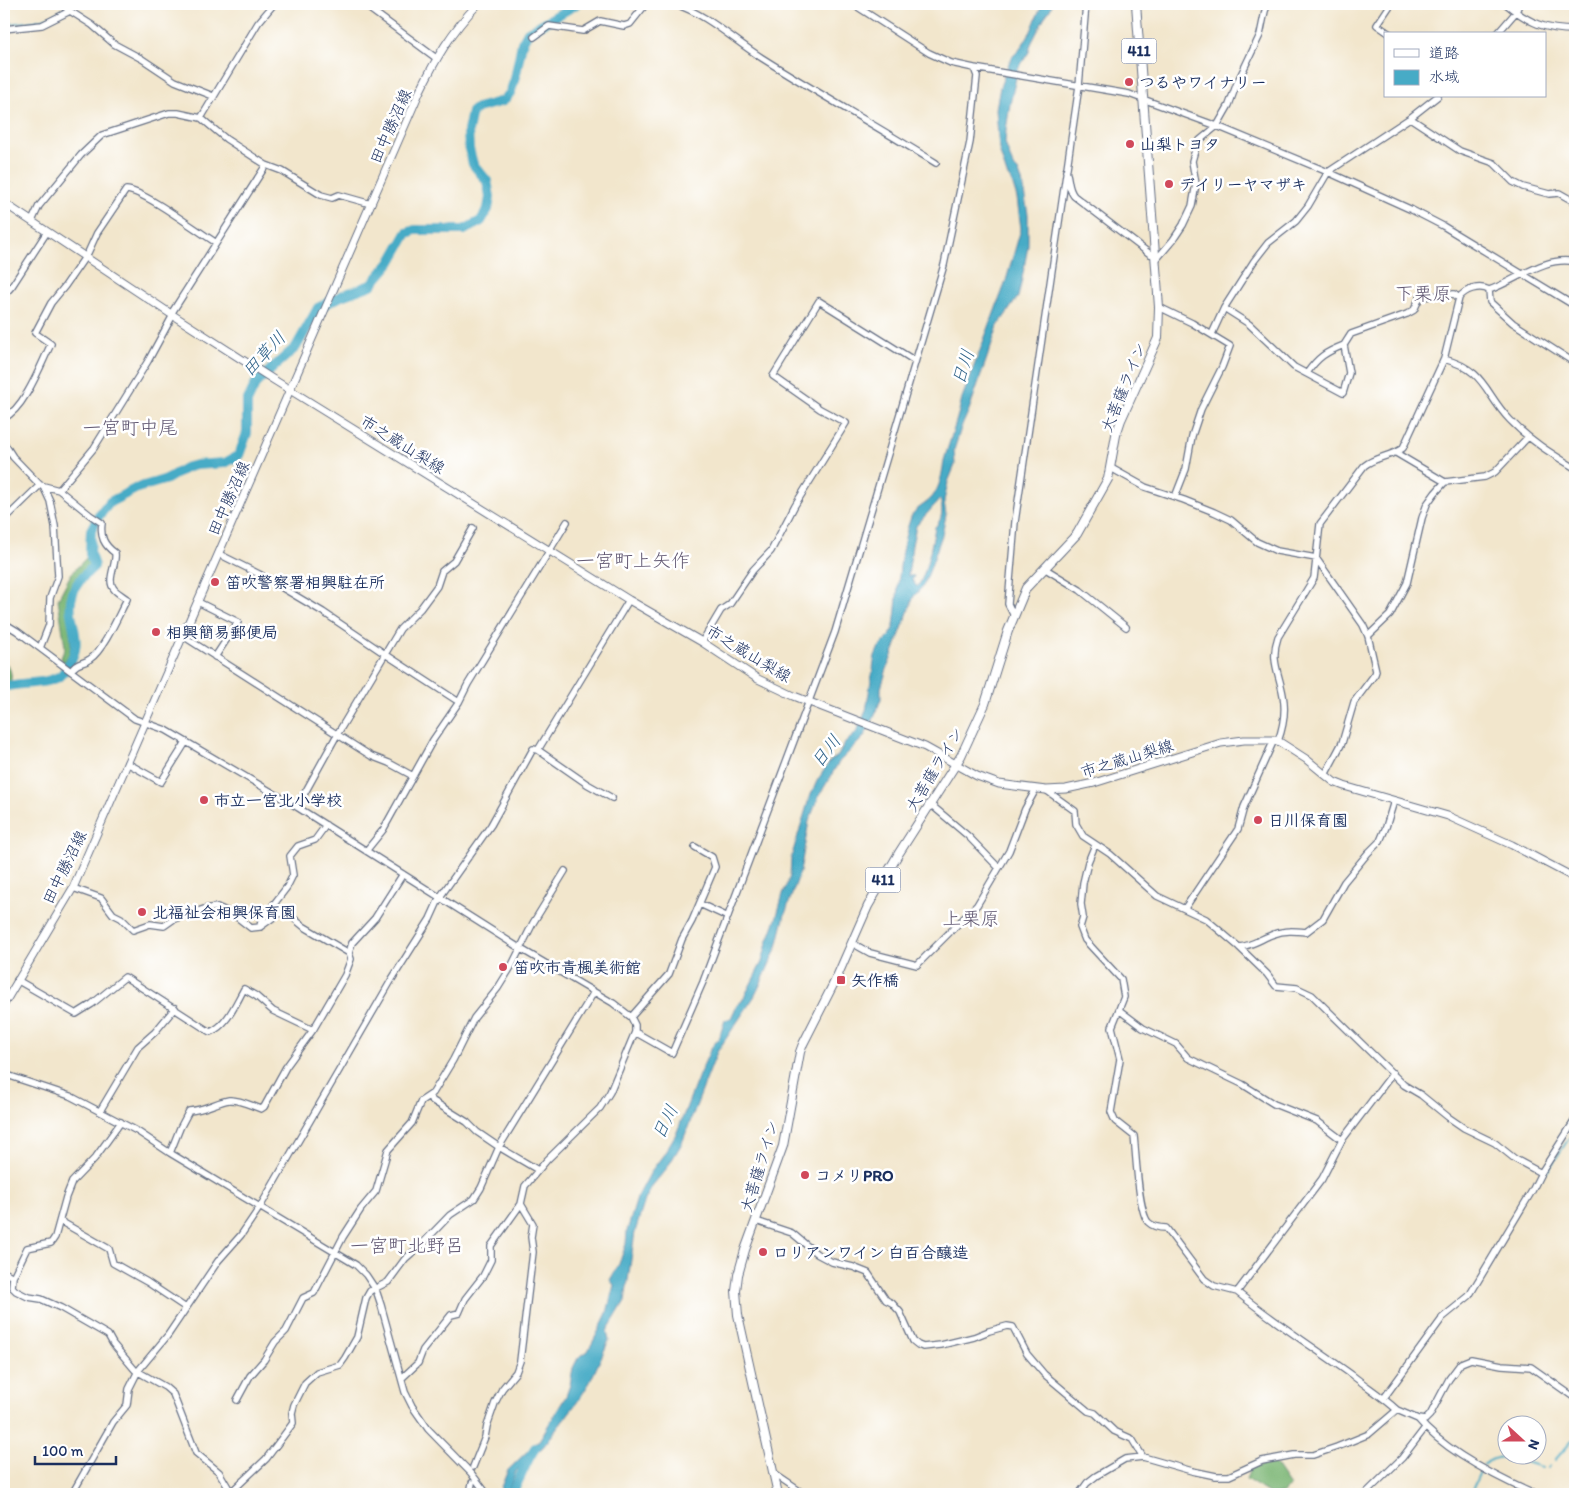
<svg xmlns="http://www.w3.org/2000/svg" width="1579" height="1498" font-family="Itim,'Klee One',sans-serif">
<style>
.forest{fill:#7cb674;stroke:#4c7269}
.water{fill:#47abc6;stroke:#316d92;fill-rule:evenodd}
.lines{fill:none;stroke-linecap:round;stroke-linejoin:round}
.stream{stroke:#47abc6;stroke-width:2}
.river{stroke:#47abc6;stroke-width:10}
.minor-casing{stroke:#666f84;stroke-width:8}
.major-casing{stroke:#666f84;stroke-width:9}
.highway-casing{stroke:#666f84;stroke-width:10}
.minor{stroke:#fff;stroke-width:5.5}
.major{stroke:#fff;stroke-width:7}
.highway{stroke:#fff;stroke-width:8}
.poi-dot{fill:#d1495b;stroke:#fff;stroke-width:2}
.labels{text-anchor:middle;stroke-width:5;stroke-linejoin:round;paint-order:stroke}
.shield{fill:#fff;stroke:#5f6d8e;stroke-width:1}
.shield-label{font-size:15px;font-weight:bold;fill:#1b2f5e}
.poi-label{font-size:16px;font-weight:bold;fill:#1b2f5e;stroke:#fff;text-anchor:start}
.street-label{font-size:16px;fill:#1b2f5e;stroke:#fff}
.water-label{font-size:18px;font-style:italic;fill:#2d6188;stroke:#fff}
.quarter-label{font-size:19px;fill:#625973;stroke:#fff}
</style>
<rect width="100%" height="100%" fill="#fff"/>
<filter id="ink" filterUnits="userSpaceOnUse"><feTurbulence type="fractalNoise" baseFrequency=".02" numOctaves="2"/><feDisplacementMap in="SourceGraphic" scale="10" xChannelSelector="R" yChannelSelector="G"/><feConvolveMatrix kernelMatrix="1 2 1 2 8 2 1 2 1" color-interpolation-filters="sRGB"/></filter>
<filter id="wash" filterUnits="userSpaceOnUse"><feTurbulence type="fractalNoise" baseFrequency=".0096" numOctaves="4" result="noise"/><feDisplacementMap in="SourceGraphic" scale="20" xChannelSelector="R" yChannelSelector="G"/><feGaussianBlur stdDeviation="1.12" result="paint"/><feColorMatrix in="noise" values="0 0 0 0 0 0 0 0 0 0 0 0 0 0 0 0 0 1.4 0 .05"/><feComposite in="paint" operator="in"/></filter>
<g filter="url(#wash)">
<rect width="100%" height="100%" fill="#f2e6cc"/>
<path class="forest" d="M86 558 90 559V567C79 577 70 588 68 603 65 623 79 647 63 663L61 658 65 647 58 599 71 574Z
M4 664 8 665C11 672 13 677 9 684L4 685Z
M1268 1462 1275 1464 1290 1486 1282 1494H1270L1246 1479 1250 1469Z"/>
<path class="water" d="M1042 4H1052L1050 10 1044 18 1031 44 1029 52 1018 69 1010 104 1006 130 1005 143 1013 166 1018 171 1022 181 1028 214V246L1021 284 1018 297 998 326 969 410 961 428 954 450 955 465 948 482 944 501 946 515 942 535 929 572 923 586 914 596 886 672 881 688V699L873 720 863 738 839 762 819 796 809 821 800 872 785 914 777 947 762 981 754 997 717 1052 682 1143 667 1168 652 1186 645 1200 635 1232 625 1301 607 1331 609 1340 590 1382 578 1401 543 1447 516 1471 507 1494H500L501 1487 508 1470 540 1439 566 1396 570 1385 573 1368 578 1358 588 1351 597 1334 607 1313 614 1285 610 1280 619 1264 626 1244 627 1231 637 1198 652 1170 664 1154 677 1132 699 1075 711 1048 719 1038 725 1020 731 1018 737 1005 742 1001 762 962 767 943 776 919 783 894 790 876 791 858 809 799 817 781 830 761 838 756 844 744 856 733 866 711 875 656 879 647 889 637 894 626C899 589 898 552 911 517 914 508 929 504 935 493 942 481 942 470 945 457 951 437 958 418 962 398L1005 284 1021 229 1017 198 1012 182 1007 175 999 150 996 109 1000 87 1011 58 1020 49 1031 31ZM940 499C943 509 943 519 935 527 933 539 925 580 917 587L912 580 914 576H908L912 545 916 526Z"/>
<g class="lines">
<path class="stream" d="M4 24C25 22 46 23 63 9
M1547 1172 1575 1129
M1555 1460 1572 1441H1575
M1484 1465C1500 1449 1522 1462 1541 1467
M1547 1468 1549 1466
M1474 1494 1473 1487 1480 1472"/>
<path class="river" d="M4 687C20 682 46 685 60 676 63 674 65 670 67 667 88 638 63 619 73 593 76 582 86 574 94 566L90 554 91 530 98 517 110 502 137 488 167 479 185 468 196 465 225 463 239 455 247 433V402L256 383 296 347 318 308 341 296 371 285 390 263 407 233 415 230H464L481 221 488 209 490 197 487 181 473 164 469 149 468 131 472 112 477 108 503 101 510 93 515 79 522 43 528 32 577 4
M512 1494 529 1458 535 1448"/>
</g>
</g>
<g filter="url(#ink)">
<g class="lines">
<g class="minor-casing">
<path id="minor" d="M363 4 436 58
M675 4C708 15 732 39 762 58 819 94 878 127 936 163
M1506 4C1529 23 1545 30 1575 30
M70 11 92 25 114 44 142 59 175 81 213 96
M4 29 42 25 70 11 60 4
M1390 34 1377 25 1391 4
M1497 34 1516 12 1519 4
M534 37 549 26 583 31 600 21 624 26 630 24 646 4
M974 68 1129 94 1217 126 1328 172 1412 210 1443 226 1575 306
M201 118 258 23 274 4
M1410 118 1460 151 1494 163 1513 182 1523 187 1549 194 1559 193 1575 202
M1066 171C1070 181 1067 187 1074 196L1150 254 1155 255
M32 221 39 206 81 155 102 135 169 113H178L201 118 226 139 266 165 282 171 321 195 332 198 339 195 371 204
M86 257 97 233 126 190C145 191 197 231 215 242
M1155 261 1173 240 1183 225 1192 206 1196 184 1192 161 1196 147 1200 140 1217 126 1229 105 1237 83 1260 35 1265 11 1268 4
M1489 290 1490 302 1513 323 1575 363
M4 295 12 286 47 232
M1159 307 1192 323 1230 346 1222 367 1201 409 1192 436 1186 469 1175 497
M1224 308 1249 324 1294 367 1343 393 1349 373 1344 345 1351 334 1407 314 1414 310 1420 297 1454 294 1459 298
M171 314 266 165
M1212 334 1224 308 1254 261 1268 243 1296 221 1308 206 1328 172 1410 118 1438 96
M1444 359C1486 370 1484 393 1510 420 1529 440 1552 454 1575 468
M1307 373C1318 357 1326 352 1344 345
M4 418C25 408 41 364 51 344L35 333 51 303 65 286 85 257
M4 443 13 457 40 485 59 490 90 515 102 523C100 537 104 545 115 553 117 564 106 580 114 589 117 593 123 596 127 599 119 614 104 650 90 659 82 665 78 661 71 671
M1396 453 1445 482
M1111 468 1145 487 1184 500 1214 512 1231 520 1257 542 1277 551 1316 558 1363 625 1368 636 1376 671 1375 674 1354 702 1342 743 1325 775
M59 490 94 448 148 361 173 315
M4 520 40 485
M219 554 259 574 323 612 385 654 459 702
M1044 568 1080 590 1126 627
M198 602 238 622 215 657
M1014 616 1008 604 1015 522 1079 86 1086 4
M4 623 17 631 135 719 166 730 297 807 521 949 613 1003 631 1017 635 1025V1032L610 1092 600 1108 547 1160 525 1186 521 1204 491 1246V1260L483 1276 465 1299 459 1313 451 1315 423 1350 418 1363 402 1378
M183 636 371 756 389 763 413 776
M1368 636 1390 615 1407 583 1422 518 1427 504 1435 493 1445 482 1485 477 1495 472 1528 437
M702 642 721 610 730 604 753 570 771 551 795 505 846 423 820 409 773 376 819 301 915 361
M40 648 49 625 50 598 58 576 55 526 50 501 43 486
M1278 741C1284 725 1286 711 1283 695 1279 672 1270 660 1278 637L1314 578 1320 524 1364 466C1376 456 1391 457 1403 448L1444 359 1459 298C1465 289 1480 285 1489 290 1516 281 1545 255 1575 262
M538 750 629 600
M127 763 161 782 186 742
M1046 790 1075 811 1076 824 1083 836 1110 854 1157 896 1206 919 1239 947C1252 946 1262 938 1274 934 1284 930 1295 931 1306 932L1323 919 1344 882 1368 853 1380 841 1386 827 1394 801
M929 803 968 836 998 867
M297 807 338 733 400 629 420 609 437 586 442 571 454 561 473 528
M1095 845 1088 862 1083 883 1081 904 1083 917 1080 927 1085 940 1121 979 1124 997 1112 1027 1120 1059 1111 1112 1115 1121 1134 1136C1136 1153 1138 1210 1148 1222 1153 1227 1159 1228 1166 1228L1204 1279 1214 1286 1237 1292
M366 851 383 830 433 740 459 702 468 684 567 522
M73 888 101 898 113 914 121 918 133 930 150 924 164 926 174 919 204 909 217 907 233 914 251 928 260 927 278 914 286 912 303 926 349 953
M700 904 728 917
M1185 908 1238 829 1244 807 1274 740
M260 927 261 921 287 887 293 875 290 856 298 846 315 840 326 825
M852 943 870 953 917 965 977 905 1009 851 1025 809 1036 789
M1239 947 1267 974 1276 986 1297 988 1312 995 1404 1085 1421 1095 1448 1117 1464 1128 1495 1143 1515 1159 1541 1173
M17 980 76 1014 92 1004 125 977 210 1032C227 1026 236 1003 244 989L256 996 273 1011 313 1030
M1119 1010 1143 1028 1176 1044 1188 1058 1242 1084 1274 1104 1317 1121 1342 1140
M631 1017 669 974 682 939 692 921 715 867 712 857 695 847
M635 1032 672 1053 703 982 835 632 944 265 970 142 977 76 974 68 951 63 929 53 853 4
M1393 1073 1342 1140 1322 1179 1237 1292C1274 1322 1313 1347 1352 1375 1367 1387 1383 1397 1397 1410
M4 1074 70 1096 137 1131 170 1153 356 1265 366 1275 376 1290 381 1305 405 1392 412 1406 428 1429 471 1473 487 1494
M429 1097 433 1101 467 1122 477 1132 499 1147 538 1170
M100 1111 138 1047 155 1032 175 1008
M170 1153 180 1128 189 1111C206 1110 216 1102 229 1100 239 1099 252 1106 261 1109L264 1107 286 1067 313 1030 345 975 351 959 349 953 352 943 375 918 403 874
M60 1221 109 1249 113 1263 147 1282 186 1308
M756 1221 792 1233 817 1254 832 1262 853 1267 868 1273 886 1300 892 1303 900 1312 913 1341 918 1345 923 1347 941 1345 974 1337 989 1331 1007 1326 1013 1327 1027 1354 1044 1374 1088 1411 1095 1413 1114 1431 1132 1439 1143 1457
M4 1272 13 1277 12 1287 16 1291 28 1297 41 1299 61 1308 108 1335 113 1344 135 1370 165 1387 173 1394 196 1453 219 1472 232 1494
M13 1277 27 1248 51 1243 55 1237 66 1197 72 1182 95 1158 121 1122
M1442 1318 1469 1296 1532 1191 1541 1173 1575 1120
M1384 1398 1441 1320
M237 1400 250 1376 264 1360 275 1342 286 1331 303 1298 314 1293 343 1237 361 1209 376 1191 388 1150 412 1123 421 1101 433 1093 453 1060 474 1018 498 988 511 967 533 923 565 871
M473 1467 485 1437 487 1426 495 1403 502 1389 516 1372 520 1361 533 1252 531 1237 533 1224 521 1204
M773 1473 804 1494
M231 1492 266 1459 293 1423 292 1413 294 1405 305 1383 317 1372 340 1365 345 1358 357 1337 366 1298 370 1291 388 1282 405 1259 421 1245 450 1215 474 1199 481 1188 499 1147 594 992
M72 1494 113 1422 127 1405 129 1389 138 1371 168 1335 218 1261 241 1235 260 1207 392 979 430 919 440 897 491 825 533 749 538 750 587 784 612 798
M470 1494 472 1483
M1079 1494 1087 1483 1096 1476 1125 1459 1143 1457 1192 1471 1216 1476H1229L1262 1461 1294 1455H1313L1337 1447 1369 1434 1397 1410 1418 1419
M1365 1494 1402 1458 1425 1428
M1534 1494C1496 1477 1444 1451 1418 1419L1425 1420 1430 1415 1449 1379 1461 1363 1471 1359 1502 1365 1531 1367 1575 1398"/>
</g>
<g class="major-casing">
<path id="major" d="M4 203 171 314 274 380 629 600 702 642 758 679 794 696 925 747 977 776 999 784 1046 790 1066 789 1094 783 1221 743 1244 740H1274L1278 741 1306 759 1334 782 1344 786 1448 816 1512 845 1575 878
M4 1004 73 888 419 93C436 58 451 32 478 4"/>
</g>
<g class="highway-casing">
<path id="highway" d="M778 1494 738 1315 736 1291 738 1275 745 1250 783 1146 800 1052 803 1044 836 979 868 906 899 853 961 756 985 704 1008 631 1026 588 1077 534 1108 479 1116 435 1121 420 1158 338 1159 307 1136 4"/>
</g>
<use href="#minor" class="minor"/>
<use href="#major" class="major"/>
<use href="#highway" class="highway"/>
</g>
</g>
<g class="poi-dot">
<circle cx="1129" cy="82" r="5"/>
<circle cx="1130" cy="144" r="5"/>
<circle cx="1169" cy="184" r="5"/>
<circle cx="215" cy="582" r="5"/>
<circle cx="156" cy="632" r="5"/>
<circle cx="204" cy="800" r="5"/>
<circle cx="1258" cy="820" r="5"/>
<circle cx="142" cy="912" r="5"/>
<circle cx="503" cy="967" r="5"/>
<rect x="836" y="975" width="10" height="10" rx="2.5"/>
<circle cx="805" cy="1175" r="5"/>
<circle cx="763" cy="1252" r="5"/>
</g>
<g class="labels">
<g class="shield">
<rect x="1121.5" y="38.5" width="35" height="25" rx="4"/>
<rect x="865.5" y="867.5" width="35" height="25" rx="4"/>
</g>
<g class="shield-label">
<text x="1139" y="56">411</text>
<text x="883" y="885">411</text>
</g>
<g class="poi-label">
<text x="1139" y="88">つるやワイナリー</text>
<text x="1140" y="150">山梨トヨタ</text>
<text x="1179" y="190">デイリーヤマザキ</text>
<text x="225" y="588">笛吹警察署相興駐在所</text>
<text x="166" y="638">相興簡易郵便局</text>
<text x="214" y="806">市立一宮北小学校</text>
<text x="1268" y="826">日川保育園</text>
<text x="152" y="918">北福祉会相興保育園</text>
<text x="513" y="973">笛吹市青楓美術館</text>
<text x="851" y="986">矢作橋</text>
<text x="815" y="1181">コメリPRO</text>
<text x="773" y="1258">ロリアンワイン 白百合醸造</text>
</g>
<g class="street-label">
<text transform="translate(390 126) rotate(-66)" y="6">田中勝沼線</text>
<text transform="translate(1123 387) rotate(-68)" y="6">大菩薩ライン</text>
<text transform="translate(403 444) rotate(32)" y="6">市之蔵山梨線</text>
<text transform="translate(228 498) rotate(-66)" y="6">田中勝沼線</text>
<text transform="translate(749 653) rotate(31)" y="6">市之蔵山梨線</text>
<text transform="translate(1127 758) rotate(-17)" y="6">市之蔵山梨線</text>
<text transform="translate(934 769) rotate(-59)" y="6">大菩薩ライン</text>
<text transform="translate(64 867) rotate(-64)" y="6">田中勝沼線</text>
<text transform="translate(759 1166) rotate(-73)" y="6">大菩薩ライン</text>
</g>
<g class="water-label">
<text transform="translate(264 354) rotate(-47)" y="6">田草川</text>
<text transform="translate(963 367) rotate(-72)" y="6">日川</text>
<text transform="translate(826 751) rotate(-52)" y="6">日川</text>
<text transform="translate(665 1122) rotate(-64)" y="6">日川</text>
</g>
<g class="quarter-label">
<text x="1423" y="300">下栗原</text>
<text x="130" y="434">一宮町中尾</text>
<text x="633" y="567">一宮町上矢作</text>
<text x="971" y="925">上栗原</text>
<text x="407" y="1252">一宮町北野呂</text>
</g>
</g>
<rect width="1579" height="1498" fill="none" stroke="#fff" stroke-width="20"/>
<rect x="1384" y="32" width="162" height="65" fill="#ffffff" stroke="#a4acbf"/>
<rect x="1394" y="49" width="25" height="8" fill="#ffffff" stroke="#a4acbf"/>
<text x="1429" y="58" font-size="15" fill="#1b2f5e">道路</text>
<rect x="1394" y="70" width="25" height="15" fill="#47abc6" stroke="#a4acbf"/>
<text x="1429" y="82" font-size="15" fill="#1b2f5e">水域</text>
<g transform="translate(1522 1440) rotate(111)"><circle r="24" fill="#ffffff" stroke="#a4acbf"/>
<path d="M0-4L9 19L0 12L-9 19Z" fill="#d1495b"/>
<text y="-8" font-size="14" font-weight="bold" text-anchor="middle" fill="#1b2f5e">N</text>
</g>
<path d="M35 1456v8h81v-8" fill="none" stroke="#1b2f5e" stroke-width="2.5"/>
<text x="42" y="1456" font-size="15" fill="#1b2f5e" stroke="#ffffff" stroke-width="4" paint-order="stroke">100 m</text>
</svg>
